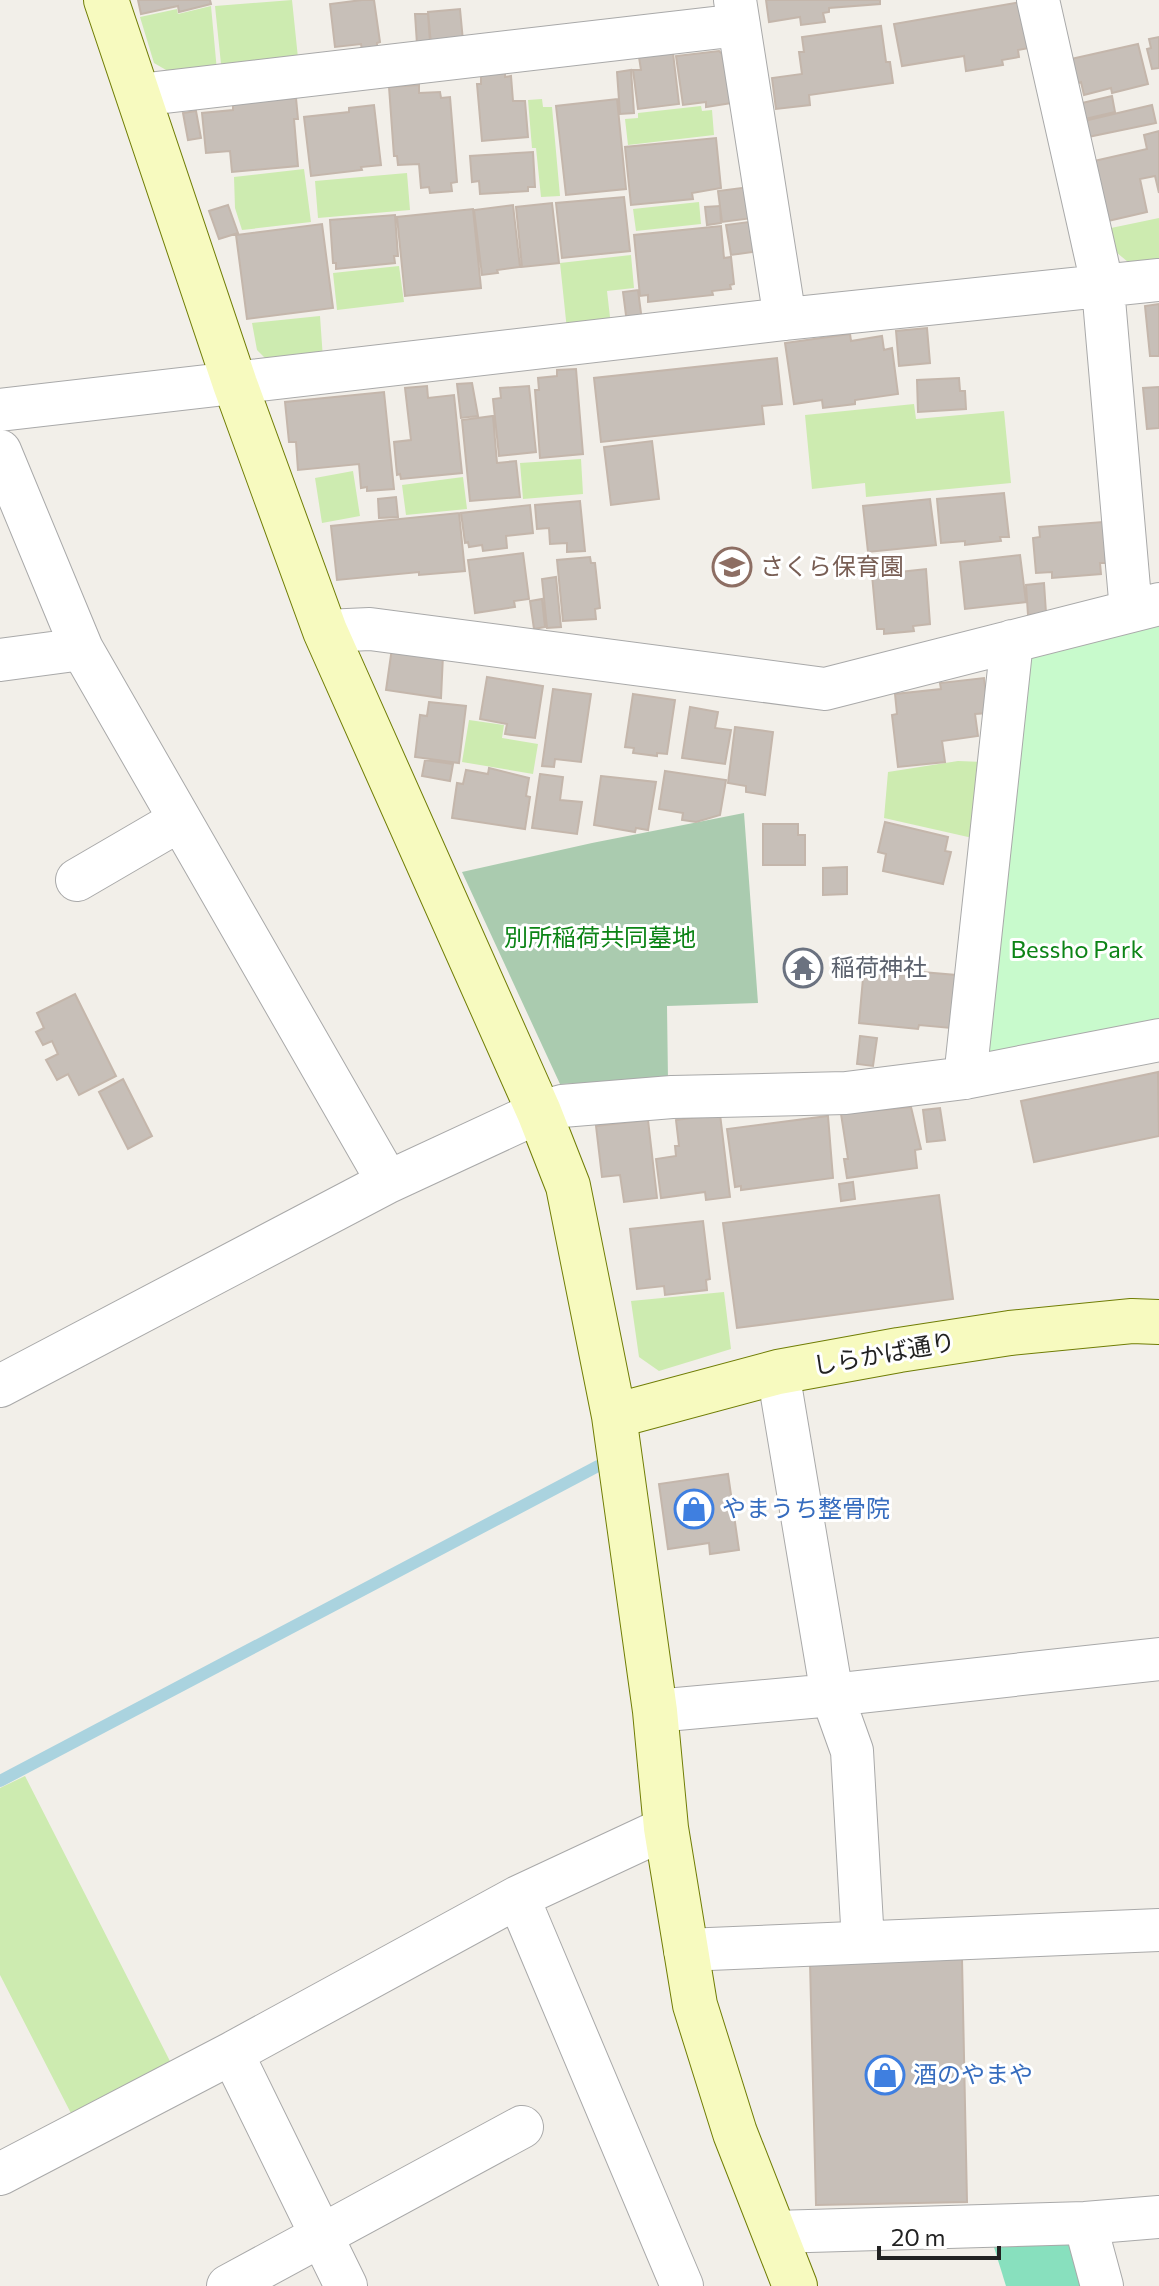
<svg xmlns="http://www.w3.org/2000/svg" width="1159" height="2286" font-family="Commissioner,'Noto Sans JP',sans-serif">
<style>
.grass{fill:#cdebb0}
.cemetery{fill:#aacbaf}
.park{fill:#c8facc}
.pitch{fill:#88e0be}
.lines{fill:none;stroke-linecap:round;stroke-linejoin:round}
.stream{stroke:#aad3df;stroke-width:12}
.building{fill:#c7bfb8;stroke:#c4b6ab;stroke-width:2}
.street-casing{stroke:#a9a9a9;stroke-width:44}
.secondary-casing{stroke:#707d05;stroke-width:46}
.street{stroke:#fff;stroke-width:42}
.secondary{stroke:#f7fabf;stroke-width:44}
.labels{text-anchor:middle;stroke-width:6;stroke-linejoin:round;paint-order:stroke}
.education-label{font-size:24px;fill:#785e54;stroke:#fff;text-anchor:start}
.park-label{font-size:24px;fill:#0c8416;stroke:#fff}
.worship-label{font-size:24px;fill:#5b616d;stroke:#fff;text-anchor:start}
.street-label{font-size:24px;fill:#222;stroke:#fff}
.shop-label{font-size:24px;fill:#366cbe;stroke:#fff;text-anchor:start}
</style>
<rect width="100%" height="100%" fill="#f2efe9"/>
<path class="grass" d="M292 0 298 58 221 64 215 6Z
M211 6 217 71 173 74 154 63 140 17 177 9 178 14Z
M542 99 543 107H552L560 196 541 197 536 148H532L528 100Z
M701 106 702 111 712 110 714 135 628 145 625 119 638 118V113Z
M304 169 311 222 242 230 235 208 234 177Z
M407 173 410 210 318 218 315 181Z
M699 202 701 224 636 231 633 209Z
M1159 218V259L1128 262 1116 252 1111 228Z
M631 255 634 288 607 291 611 326 567 330 560 263Z
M399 266 404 302 337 310 333 273Z
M320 316 323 359 269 362 257 350 252 323Z
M914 404 916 419 1004 411 1011 483 866 497 865 483 812 489 805 415Z
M581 459 583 494 523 499 520 463Z
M353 471 360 516 322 523 315 478Z
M463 477 467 509 406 515 402 485Z
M469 720 504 725 502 738 538 744 533 774 462 762Z
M958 761 984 762 977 839 884 818 888 772Z
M724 1292 731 1349 659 1371 639 1357 631 1301Z
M25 1776 175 2071 76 2123 0 1975V1788Z"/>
<path class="cemetery" d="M744 813 758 1003 667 1006 668 1080 560 1084 462 872 592 843Z"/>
<path class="park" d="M1159 624V1020L983 1054 1025 658Z"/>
<path class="pitch" d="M1072 2242 1085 2286H1006L993 2244Z"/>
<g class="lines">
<path class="stream" d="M0 1781 598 1466"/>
</g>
<path class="building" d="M138 0H210L211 4 179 12 178 6 141 14Z
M362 0H374L380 42 377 43V48L362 50 361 44 335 47 330 4Z
M766 0H880V4L829 8V12L823 13 825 22 801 25 800 17 769 22Z
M1021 2 1029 48 1018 50 1019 57 1002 60 1003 65 966 71 964 56 902 66 894 24Z
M460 9 463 41 431 44 428 12Z
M415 14H428L430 42 417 44Z
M881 26 886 62H890L893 83 809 95 810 105 776 109 772 78 802 74 799 52H804L802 37Z
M1159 37V68L1152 69 1147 49 1151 48 1149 39Z
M1138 44 1148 84 1112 93 1111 88 1084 95 1081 82 1076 84 1071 59Z
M719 51 722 54 732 103 706 107V102L683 105 676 56Z
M673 53 679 104 638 109 633 70H641L639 57Z
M631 70 634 113 620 114 617 72Z
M505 72V77L511 76 513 101H525L528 137 482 141 477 84H481V74Z
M419 85V93L440 92 441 98 450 97 457 182 451 183 452 191 430 193 429 187 421 188 419 164 398 165 397 156H394L389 87Z
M1112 96 1115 112 1085 119 1082 103Z
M296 98 298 119H294L298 166 232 172 230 151 206 153 202 113 233 110V104Z
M617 99 626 189 566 195 556 106Z
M374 105 381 165 361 167 362 170 311 176 304 117 349 112V108Z
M1152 105 1156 123 1088 137 1084 121Z
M196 111 201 138 188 140 183 113Z
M1159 131V193L1155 176 1140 179 1147 212 1108 221 1094 161 1147 149 1144 135Z
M716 138 721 188 692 193 693 199 631 205 625 147Z
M533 152 535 187H528V191L480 194 479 181 472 182 470 156Z
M749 187 753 218 722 222 718 191Z
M624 197 630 251 562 258 556 203Z
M552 203 559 263 522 267 516 207Z
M228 205 238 233 219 239 209 211Z
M513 205 520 267 497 270 498 273 482 275 474 210Z
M720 206 721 223 707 225 705 207Z
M473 209 481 288 405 296 397 217Z
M395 215 398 256H394L395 263 336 269V263H333L330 220Z
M756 221 760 251 731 255 726 225Z
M322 224 333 308 247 319 236 235Z
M721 226 724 258 731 257 734 284 730 285 731 289 712 291 713 295 648 302V295L640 296 634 235Z
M638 290 642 321 627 323 623 292Z
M1159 304V356H1150L1145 306Z
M927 328 930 363 899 366 896 331Z
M850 334 851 341 882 336 884 350 892 348 898 394 855 400V404L823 408 822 400 794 404 785 343Z
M777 358 782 404 762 406 764 424 601 442 594 378Z
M576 369 583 454 540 458 535 390H539L538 378 557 376V370Z
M959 378 960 391H965L966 409 918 412 917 380Z
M472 383 478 416 461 418 457 384Z
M427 386 428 398 454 395 462 473 401 479 400 474 397 475 394 442 411 440 405 388Z
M529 386 536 452 499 456 493 399 501 398 500 388Z
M1159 387V428L1147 429 1143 388Z
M384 392 394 489 367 491V487L361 488 359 464 298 470 296 442H289L285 402Z
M493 416 497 463 516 461 520 497 470 501 462 420Z
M652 441 659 499 611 505 604 447Z
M1004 493 1009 537H1000L1001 541 965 545V541L941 543 937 499Z
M396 497 398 517 379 518 378 499Z
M930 499 936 545 868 552 863 506Z
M580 501 585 551 567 552V543L550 544 549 528 537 529 535 505Z
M530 505 533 533 506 536 507 548 483 551 482 545 469 547 468 542 465 543 461 513Z
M459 513 465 571 419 575V572L337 580 331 526Z
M1103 522 1106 563H1100L1101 574 1052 578V572L1036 573 1033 538 1040 537 1039 527Z
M523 553 529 599 514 601 515 607 475 613 468 560Z
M1020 555 1026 602 965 609 960 562Z
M590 557 591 563H595L600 608 595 609 596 619 563 621 557 560Z
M926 569 930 624 913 626 914 631 884 634V629H877L872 575Z
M556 577 561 627 547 628 542 579Z
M1044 583 1046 613 1028 615 1026 585Z
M542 599 545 627 534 629 530 601Z
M392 648 443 655 441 698 386 690Z
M487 677 543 686 535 738 505 734 507 724 480 719Z
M984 678 988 713 975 714 978 736 942 741 945 762 898 767 892 715 897 714 895 694 941 689 940 683Z
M553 689 591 694 581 762 555 759 554 767 542 766Z
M633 694 675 700 667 754 657 753V756L633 753 634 748 625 747Z
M429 702 466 706 459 763 415 757 420 715 427 716Z
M690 707 718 712 715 728 731 730 725 764 682 758Z
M735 727 773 732 765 795 746 792V786L728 783Z
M425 760 453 764 450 781 422 776Z
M489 768 529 778 526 796 530 797 525 829 452 818 457 783 463 784 466 770 488 774Z
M665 771 726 780 720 815 696 822 682 820 683 813 659 809Z
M540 774 563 777 560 800 582 802 577 834 532 828Z
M601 776 656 782 648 830 636 828 635 832 594 825Z
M885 822 948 837 945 851 951 852 943 884 883 871 886 854 878 852Z
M763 824H798V835H805V865H763Z
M847 867V894L823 895V868Z
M864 967 956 975 951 1028 919 1025 918 1029 859 1023Z
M75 994 116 1076 79 1095 68 1074 57 1080 46 1060 58 1054 52 1041 43 1045 36 1032 44 1028 37 1013Z
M860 1036 877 1038 873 1066 857 1064Z
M1158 1072 1159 1136 1034 1162 1021 1101Z
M123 1079 152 1136 128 1149 99 1092Z
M911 1107 921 1149 915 1150 917 1168 847 1178 844 1159H848L841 1114Z
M940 1108 945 1140 927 1142 923 1110Z
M720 1114 730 1197 706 1200 705 1192 661 1198 656 1159 676 1156 675 1146H679L676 1120Z
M828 1116 833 1178 741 1190V1186L735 1187 727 1129Z
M648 1120 657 1198 624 1202 620 1175 602 1177 596 1126Z
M853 1182 855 1199 841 1201 839 1184Z
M939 1195 953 1299 737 1328 723 1223Z
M703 1221 710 1279 706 1280 707 1290 665 1295 664 1286 637 1289 630 1229Z
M728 1474 739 1550 710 1554 709 1543 668 1549 659 1484Z
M962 1959 967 2202 816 2205 810 1962Z"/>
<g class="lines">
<g class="street-casing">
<path id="street" d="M735 0 785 319
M1038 0 1103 288 1131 611
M139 95 739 25
M0 410 785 319 1159 280
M0 451 82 649 388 1182
M325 631 370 629 825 689 1159 604
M0 660 82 649
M77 880 180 820
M965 1078 1012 641
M778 1372 832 1695 852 1751 863 1942
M0 1386 388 1182 539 1112 562 1106 672 1097 846 1093 965 1078 1159 1040
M655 1711 832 1695 1159 1659
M518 1897 682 2286
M685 1950 1159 1930
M232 2053 346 2286
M0 2174 232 2053 518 1897 666 1828
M1085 2223 1102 2286
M774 2232 1085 2223 1159 2217
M228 2286 522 2127"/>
</g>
<g class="secondary-casing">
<path id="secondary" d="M106 0 235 384 325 631 539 1112 568 1186 614 1416 655 1711 666 1828 695 2005 735 2133 795 2286
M614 1416 778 1372 899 1350 1010 1333 1132 1321 1159 1322"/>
</g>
<use href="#street" class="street"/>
<use href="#secondary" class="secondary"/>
</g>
<defs>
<g id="school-ring" transform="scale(2)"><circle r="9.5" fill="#fff" stroke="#8d6e63" stroke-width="1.5"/><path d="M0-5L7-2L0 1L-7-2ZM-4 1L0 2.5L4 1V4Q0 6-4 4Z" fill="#8d6e63"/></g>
<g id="temple-ring" transform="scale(2)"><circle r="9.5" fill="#fff" stroke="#6b7280" stroke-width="1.5"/><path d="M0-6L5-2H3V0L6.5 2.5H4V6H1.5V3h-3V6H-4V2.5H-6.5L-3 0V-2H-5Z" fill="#6b7280"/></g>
<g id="shop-ring" transform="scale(2)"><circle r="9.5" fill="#fff" stroke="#3f7fe0" stroke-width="1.5"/><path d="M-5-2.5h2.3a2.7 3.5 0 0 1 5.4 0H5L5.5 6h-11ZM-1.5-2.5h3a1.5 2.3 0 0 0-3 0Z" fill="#3f7fe0"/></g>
</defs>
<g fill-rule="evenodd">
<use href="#school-ring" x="732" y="567"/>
<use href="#temple-ring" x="803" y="968"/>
<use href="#shop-ring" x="694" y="1509"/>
<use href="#shop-ring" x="885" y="2075"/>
</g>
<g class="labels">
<g class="education-label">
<text x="760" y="575">さくら保育園</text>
</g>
<g class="park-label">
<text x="600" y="946">別所稲荷共同墓地</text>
<text x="1077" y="958">Bessho Park</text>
</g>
<g class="worship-label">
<text x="831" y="976">稲荷神社</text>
</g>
<g class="street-label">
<text transform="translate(884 1354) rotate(-10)" y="8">しらかば通り</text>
</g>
<g class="shop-label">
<text x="722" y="1517">やまうち整骨院</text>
<text x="913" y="2083">酒のやまや</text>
</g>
</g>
<path d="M879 2246v12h120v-12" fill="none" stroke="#222222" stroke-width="4"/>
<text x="891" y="2246" font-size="24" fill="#222222" stroke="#ffffff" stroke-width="6" paint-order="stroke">20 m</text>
</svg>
